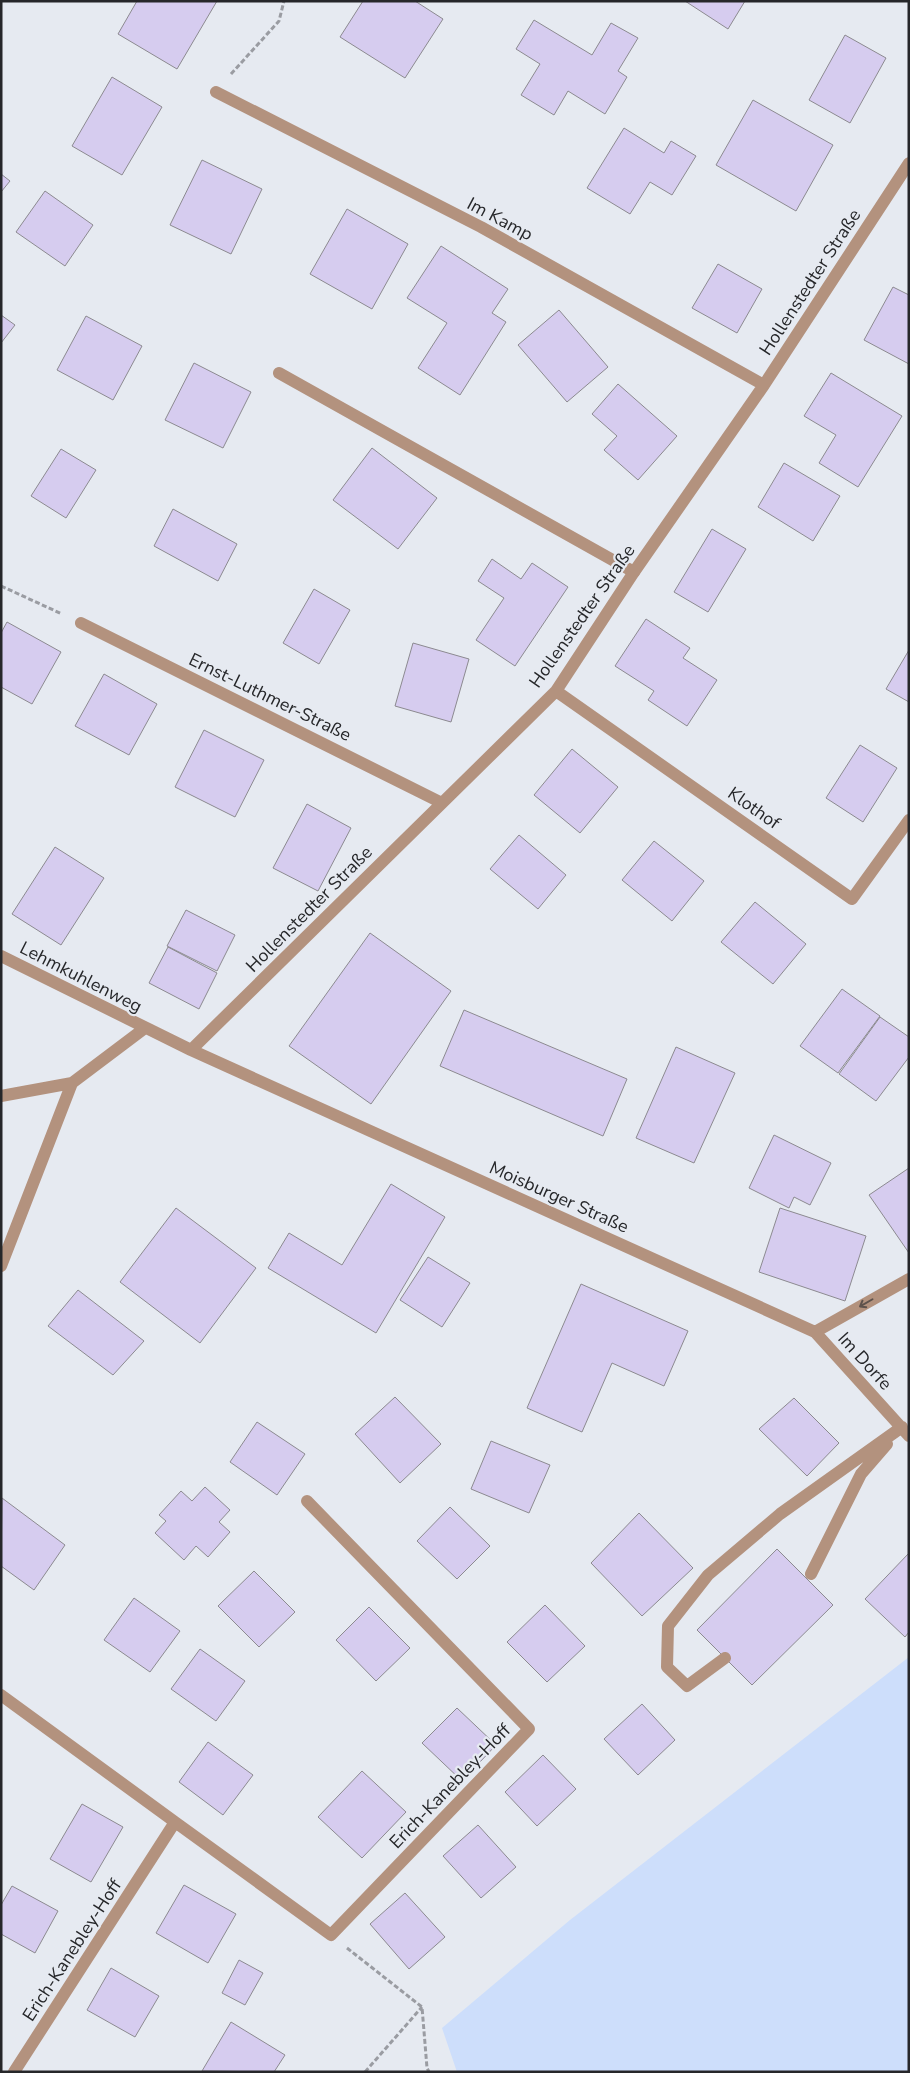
<svg xmlns="http://www.w3.org/2000/svg" width="910" height="2073" font-family="'Nunito Sans',sans-serif">
<style>
.green{fill:#cddefb}
.building{fill:#d6ccef;stroke:#8c8a90}
.lines{fill:none;stroke-linecap:round;stroke-linejoin:round}
.path{stroke:#9a9ca2;stroke-width:3;stroke-dasharray:5 2.5;stroke-linecap:butt}
.service{stroke:#b3927e;stroke-width:12}
.minor{stroke:#b3927e;stroke-width:12}
.oneway{stroke:#5e524c}
.labels{text-anchor:middle;stroke-width:4.5;stroke-linejoin:round;paint-order:stroke}
.street-label{font-size:18px;fill:#26272a;stroke:#e6eaf1}
</style>
<rect width="100%" height="100%" fill="#e6eaf1"/>
<path class="green" d="M909 1657V2072H457L442 2028 570 1920Z"/>
<path class="building" d="M137 1H217L177 69 118 34Z
M363 1H415L443 19 405 78 340 37Z
M685 1H745L728 29Z
M534 20 592 55 611 23 638 38 618 71 627 77 605 114 568 91 554 115 521 95 540 64 516 49Z
M845 35 886 58 850 123 809 100Z
M112 77 162 107 122 175 72 146Z
M753 100 833 145 796 211 716 165Z
M624 128 664 153 671 141 696 156 672 195 650 182 630 214 587 188Z
M202 160 262 189 231 254 170 225Z
M1 174 10 181 1 192Z
M45 191 93 225 65 266 16 232Z
M347 209 408 244 372 309 310 274Z
M441 246 508 289 492 313 506 322 460 395 418 368 447 323 407 298Z
M718 264 762 289 737 333 692 308Z
M893 287 909 295V364L864 340Z
M559 310 608 367 567 402 518 345Z
M1 315 15 325 1 343Z
M86 316 142 346 113 400 57 370Z
M194 363 251 392 223 448 165 420Z
M831 373 902 416 858 487 819 463 836 435 804 416Z
M618 384 677 436 638 480 604 450 617 436 592 414Z
M372 448 437 498 398 549 333 500Z
M61 449 96 470 66 518 31 496Z
M784 463 840 496 813 541 758 507Z
M173 509 237 544 218 581 154 546Z
M712 529 746 549 708 612 674 592Z
M492 559 521 579 532 563 568 587 515 666 476 640 504 598 478 581Z
M314 589 350 610 319 664 283 643Z
M646 619 690 648 683 658 717 680 687 726 648 700 654 691 615 666Z
M7 622 61 652 32 704 1 687V633Z
M413 643 469 659 451 722 395 706Z
M909 650V702L886 689Z
M104 674 157 704 129 755 75 726Z
M204 730 264 760 235 817 175 787Z
M860 745 897 768 863 822 826 798Z
M572 749 618 787 580 833 534 795Z
M307 804 351 828 318 891 273 868Z
M519 835 566 875 538 909 490 869Z
M654 841 704 881 672 921 622 880Z
M55 847 104 878 61 945 12 914Z
M755 902 806 944 773 984 721 942Z
M186 910 235 935 217 971 167 946Z
M370 933 451 991 371 1104 289 1046Z
M168 947 217 973 199 1009 149 983Z
M842 989 880 1016 838 1073 800 1046Z
M464 1010 627 1079 603 1136 440 1066Z
M880 1017 909 1037V1057L876 1101 839 1074Z
M676 1047 735 1073 694 1163 636 1138Z
M774 1135 831 1163 810 1205 794 1197 789 1208 749 1188Z
M909 1168V1253L869 1195Z
M391 1184 445 1217 376 1333 268 1268 289 1233 342 1265Z
M176 1208 256 1268 200 1343 120 1282Z
M780 1208 866 1236 845 1301 759 1272Z
M428 1257 470 1283 442 1327 400 1300Z
M581 1284 688 1331 664 1386 612 1363 582 1432 527 1408Z
M78 1290 144 1341 113 1375 48 1326Z
M395 1397 441 1444 400 1483 355 1434Z
M794 1398 839 1443 807 1476 759 1429Z
M257 1422 305 1454 277 1495 230 1462Z
M491 1441 550 1465 529 1513 471 1489Z
M205 1487 230 1510 219 1522 230 1532 208 1557 196 1546 184 1560 155 1533 166 1521 159 1515 181 1491 192 1501Z
M2 1498 65 1545 34 1590 1 1566Z
M450 1507 490 1546 457 1579 417 1541Z
M639 1513 693 1568 642 1616 591 1563Z
M777 1549 833 1605 752 1685 697 1630Z
M909 1553V1632L905 1637 865 1599Z
M254 1571 295 1612 259 1647 218 1606Z
M134 1598 180 1631 150 1672 104 1640Z
M545 1605 585 1646 547 1682 507 1642Z
M369 1607 410 1648 376 1681 336 1640Z
M200 1649 245 1681 216 1721 171 1689Z
M642 1704 675 1740 638 1775 604 1739Z
M457 1708 496 1745 462 1781 422 1743Z
M208 1742 253 1775 223 1815 179 1782Z
M543 1755 576 1789 537 1826 505 1792Z
M362 1771 406 1812 362 1858 318 1817Z
M82 1804 123 1827 91 1882 50 1859Z
M478 1825 516 1867 481 1898 443 1856Z
M184 1885 236 1914 208 1963 156 1933Z
M12 1886 58 1911 35 1953 1 1934V1905Z
M405 1893 445 1937 409 1969 370 1924Z
M239 1960 263 1973 245 2005 222 1993Z
M111 1968 159 1996 135 2037 87 2010Z
M231 2022 285 2055 274 2072 202 2071Z"/>
<g class="lines">
<path class="path" d="M231 74 279 21 284 1
M1 586 62 614
M347 1948 422 2007 427 2068 429 2072
M365 2072 422 2007"/>
<path class="service" d="M279 373 634 572"/>
<path class="minor" d="M216 92 481 227 764 385
M81 623 442 803
M556 691 852 899 909 820
M1 956 191 1050 815 1332 909 1436
M191 1050 556 691 634 572 764 385 909 163
M1 1096 72 1083 145 1028
M1 1266 72 1083
M815 1332 909 1279
M811 1574 861 1474 887 1444
M725 1658 687 1686 667 1667 668 1626 708 1575 780 1514 902 1427
M1 1695 175 1822 14 2072
M175 1822 331 1935 529 1729 307 1501"/>
</g>
<defs><path id="oneway-shaft" d="M-6 0H5M1.5-3L5.5 0L1.5 3" fill="none" stroke-width="1.6" stroke-linecap="round" stroke-linejoin="round" transform="scale(1.25)"/></defs>
<use class="oneway" href="#oneway-shaft" transform="translate(866 1303) rotate(150)"/>
<g class="labels">
<g class="street-label">
<text transform="translate(500 219) rotate(28)" y="6">Im Kamp</text>
<text transform="translate(810 282) rotate(-57)" y="6">Hollenstedter Straße</text>
<text transform="translate(582 616) rotate(-55)" y="6">Hollenstedter Straße</text>
<text transform="translate(270 697) rotate(26)" y="6">Ernst-Luthmer-Straße</text>
<text transform="translate(754 808) rotate(35)" y="6">Klothof</text>
<text transform="translate(309 909) rotate(-45)" y="6">Hollenstedter Straße</text>
<text transform="translate(81 977) rotate(27)" y="6">Lehmkuhlenweg</text>
<text transform="translate(559 1197) rotate(24)" y="6">Moisburger Straße</text>
<text transform="translate(865 1361) rotate(48)" y="6">Im Dorfe</text>
<text transform="translate(450 1786) rotate(-46)" y="6">Erich-Kanebley-Hoff</text>
<text transform="translate(72 1950) rotate(-57)" y="6">Erich-Kanebley-Hoff</text>
</g>
</g>
<rect width="910" height="2073" fill="none" stroke="#26272a" stroke-width="5"/>
</svg>
